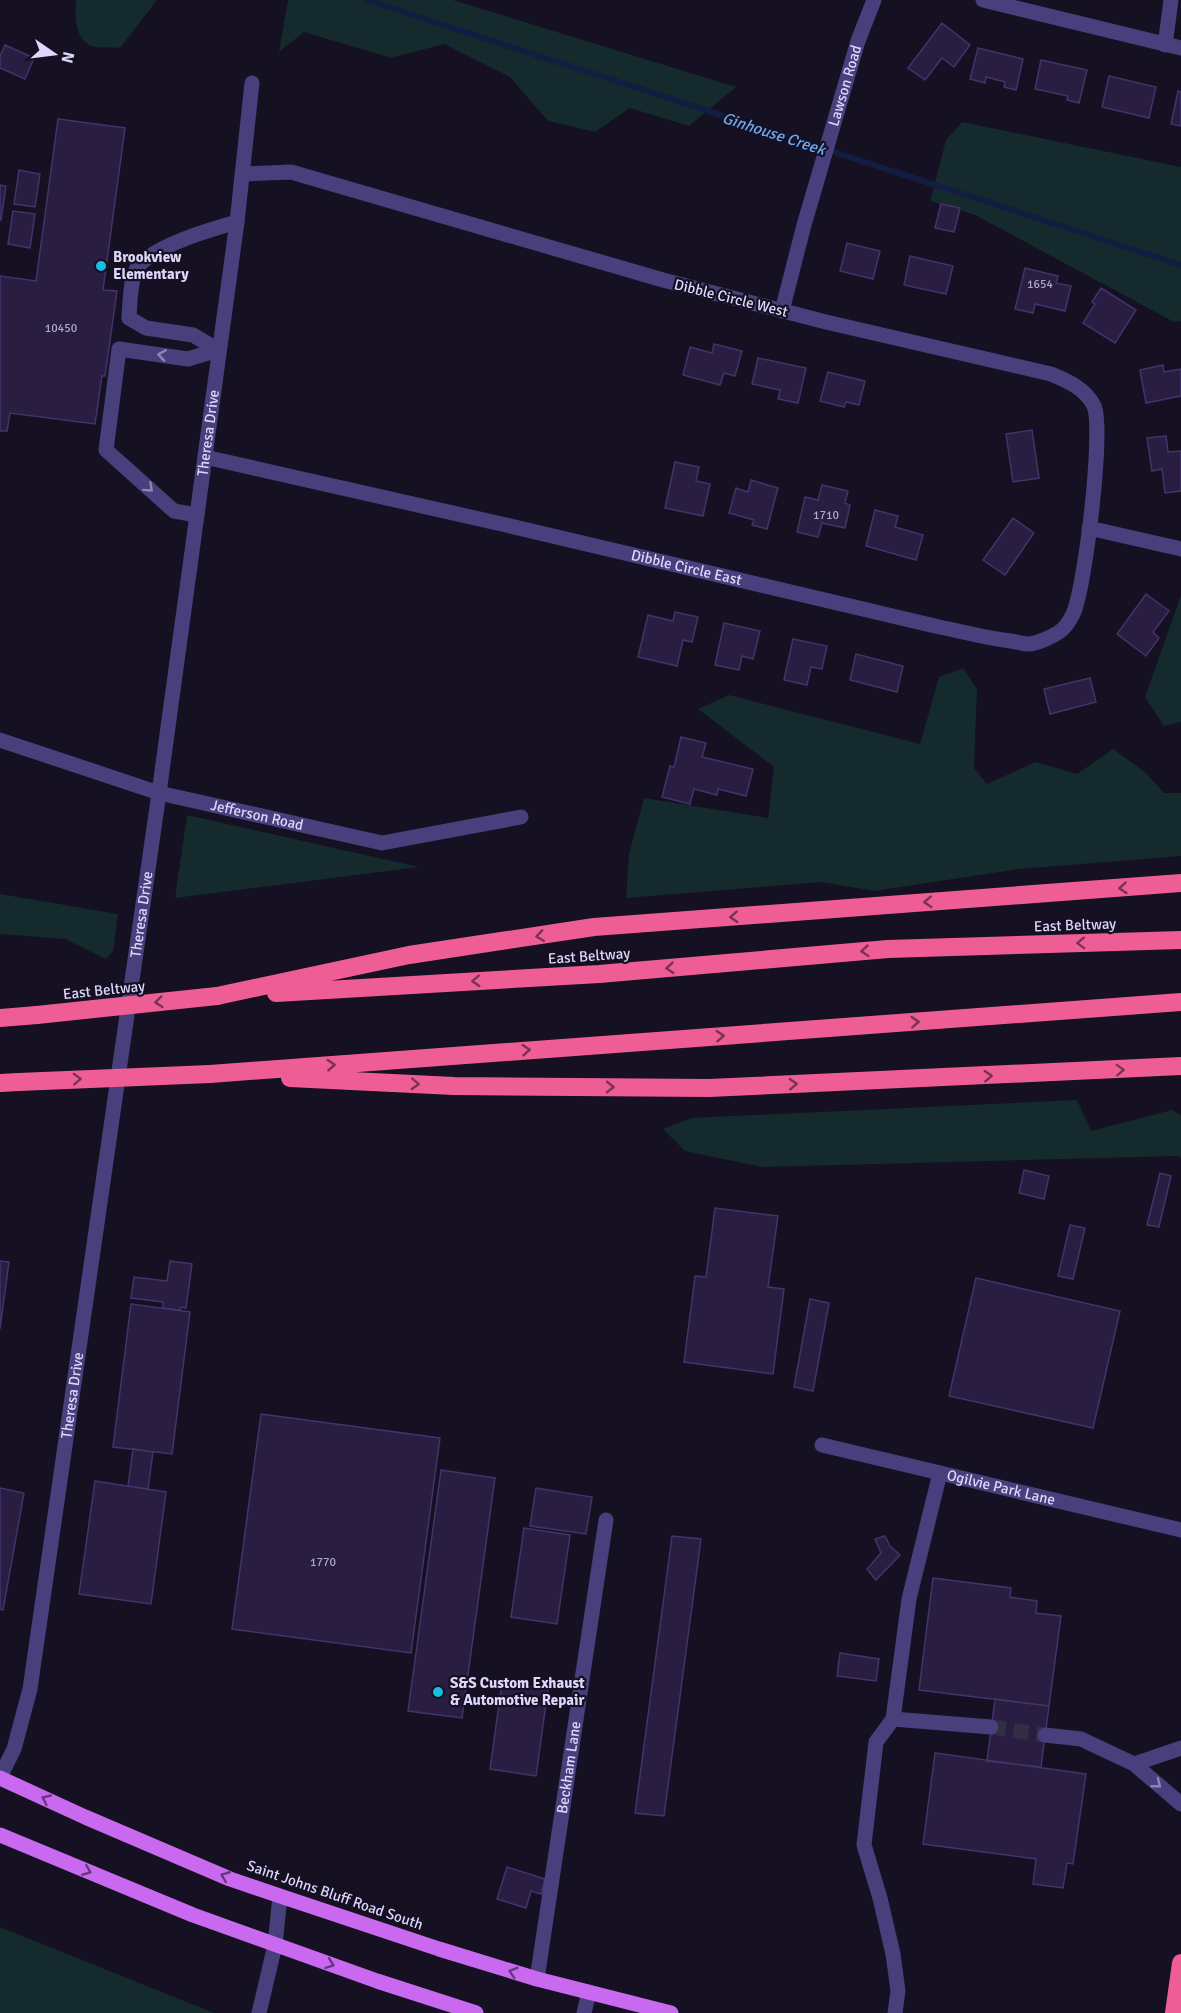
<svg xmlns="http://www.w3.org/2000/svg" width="1181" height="2013" font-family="Signika,sans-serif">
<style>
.green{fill:#142a2c}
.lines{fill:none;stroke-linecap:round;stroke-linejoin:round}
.stream{stroke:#111e41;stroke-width:6}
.building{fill:#291e41;stroke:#43336b;stroke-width:1.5}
.minor-tunnel{stroke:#332e43;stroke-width:15;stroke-dasharray:15 8;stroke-linecap:butt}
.minor{stroke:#48407c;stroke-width:15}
.major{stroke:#c969ef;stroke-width:15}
.highway{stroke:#ee5e95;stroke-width:18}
.highway-bridge{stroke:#ee5e95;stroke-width:18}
.oneway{stroke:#8c84b5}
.oneway2{stroke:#773356}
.oneway3{stroke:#66387e}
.poi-dot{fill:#18bde4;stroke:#151022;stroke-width:2}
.labels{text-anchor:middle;stroke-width:4.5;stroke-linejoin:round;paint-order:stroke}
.number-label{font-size:12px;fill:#b1a8cc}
.street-label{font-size:15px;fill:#ded6fb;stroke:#151022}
.poi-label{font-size:15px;font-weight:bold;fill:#ded6fb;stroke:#151022;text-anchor:start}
.water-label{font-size:16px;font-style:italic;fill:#6fa8f0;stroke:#151022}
</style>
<rect width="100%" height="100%" fill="#151022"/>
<path class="green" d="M76 0H157L120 48C112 47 102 48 95 47 74 42 75 16 76 0Z
M288 0H453L736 87 689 126 630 108 595 132 548 121 510 77 444 44 391 58 304 32 279 52Z
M962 122 1181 167V321L1174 322 975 215 930 201 946 140Z
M1181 595V722L1164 726 1145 697Z
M963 668 977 689 974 768 987 784 1036 762 1077 774 1113 749 1145 772 1164 793H1181V856L1020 869 874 891 822 882 626 898 629 854 644 798 768 818 774 767 698 709 729 695 920 744 939 677Z
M187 815 419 867 175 898Z
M0 894 118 914 113 951 106 959 65 939 0 934Z
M1077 1100 1091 1131 1172 1110 1181 1115V1158L1177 1156 762 1167 685 1151 663 1129 691 1118Z
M0 1927 214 2013H0Z"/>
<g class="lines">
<path class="stream" d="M367 0 1181 265"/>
</g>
<path class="building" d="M942 23 970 45 954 67 942 58 925 80 908 68Z
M5 45 34 58 25 79 0 68V56Z
M978 48 1023 59 1016 90 1004 87 1005 82 986 77 985 83 970 79Z
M1041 60 1087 70 1079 103 1067 100 1068 96 1035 89Z
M1109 76 1156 87 1149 118 1102 107Z
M1178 91 1181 92V126L1171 124Z
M58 119 125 128 103 290 117 291 105 376H102L95 424 10 413 7 431H0V276L36 281Z
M19 170 40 174 35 207 14 204Z
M0 185 6 186 1 220H0Z
M941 204 960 208 954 232 935 228Z
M13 211 35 214 30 248 8 244Z
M847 243 880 251 873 279 840 271Z
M910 256 953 266 946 294 904 285Z
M1025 268 1058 276 1056 283 1071 286 1065 311 1035 304 1033 313 1015 309Z
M1101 288 1136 310 1115 343 1083 323 1095 304 1092 302Z
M714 344 742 351 735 376 724 373 720 385 683 375 690 347 712 353Z
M758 358 806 368 798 403 778 399 780 390 752 384Z
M1163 365 1164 372 1181 369V396L1146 403 1140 370Z
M828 372 865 381 859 405 846 402 844 407 820 401Z
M1032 430 1039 478 1013 482 1006 434Z
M1166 436 1168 452 1181 451V491L1165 493 1162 469 1152 471 1147 438Z
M675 462 699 467 696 481 710 484 703 516 665 508Z
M751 480 778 488 767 529 752 525 754 520 729 513 736 488 748 492Z
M822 485 848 491 845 503 850 505 845 528 822 523 818 537 797 532 805 497 818 500Z
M875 510 898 516 895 527 923 535 916 560 866 546Z
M1013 518 1034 533 1005 575 983 560Z
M1146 594 1169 611 1153 632 1159 638 1146 656 1117 634Z
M675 612 698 617 692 642 683 640 677 666 638 657 648 615 673 621Z
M724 623 760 631 753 659 742 656 739 670 715 665Z
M793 639 827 646 822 669 811 667 807 685 784 680Z
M856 654 903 666 897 692 850 680Z
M1090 678 1096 702 1050 714 1044 689Z
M681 737 706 743 702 757 753 769 746 796 718 789 717 795 694 789 690 804 662 797 670 766 674 767Z
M1024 1170 1049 1176 1044 1199 1019 1193Z
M1160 1173 1171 1176 1159 1227 1147 1225Z
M715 1208 778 1216 768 1287 784 1289 773 1374 684 1362 695 1276 706 1277Z
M1070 1225 1085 1228 1073 1279 1058 1276Z
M0 1261 9 1262 0 1329Z
M170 1261 192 1264 186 1308 181 1307 180 1310 163 1308V1302L131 1298 134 1277 167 1281Z
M976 1278 1120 1311 1093 1428 949 1396Z
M810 1299 829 1303 813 1391 794 1387Z
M131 1304 190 1312 172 1454 113 1447Z
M261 1414 440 1438 411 1653 232 1629Z
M133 1449 153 1452 148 1489 128 1486Z
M441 1470 495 1478 462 1718 408 1711Z
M95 1481 166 1492 151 1604 79 1594Z
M0 1488 24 1493 3 1610 0 1609Z
M536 1488 592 1497 586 1534 530 1526Z
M524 1528 570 1535 557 1624 511 1617Z
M672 1536 701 1539 664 1816 635 1813Z
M885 1536 890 1546 900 1555 876 1580 867 1569 881 1553 875 1539Z
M933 1578 1011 1588 1010 1597 1037 1601 1036 1613 1061 1616 1049 1706 919 1690Z
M840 1653 879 1659 876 1681 837 1676Z
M502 1683 548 1689 536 1776 490 1769Z
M995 1699 1049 1706 1041 1767 987 1761Z
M935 1753 1086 1774 1073 1864 1067 1863 1063 1888 1033 1884 1036 1859 923 1844Z
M507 1867 545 1879 541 1894 531 1891 526 1908 497 1899Z"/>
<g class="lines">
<path class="minor-tunnel" d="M991 1727 1045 1735"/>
<g class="minor">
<path d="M983 0 1181 48"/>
<path d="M1165 45 1171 0"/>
<path id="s1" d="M782 311 804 225 858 41 874 0"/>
<path d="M218 350 193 335 146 328 129 318C130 305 130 279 137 268 152 246 212 229 237 222"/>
<path id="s2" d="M205 457 506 525 935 626C960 631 985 638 1011 641 1017 642 1024 644 1029 644 1038 643 1052 637 1059 632 1064 629 1070 620 1073 614 1085 589 1104 430 1094 406 1086 389 1068 381 1051 374L826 322 663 280 291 172 243 174"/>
<path d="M197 515 174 511 106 450 119 349 188 359 218 350"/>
<path d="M1089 528 1181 549"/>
<path id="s3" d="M0 740 159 793 382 843 521 817"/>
<path id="s4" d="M822 1445 1181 1530"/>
<path d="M893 1719 991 1727"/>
<path d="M1045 1735 1081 1739 1134 1764 1181 1804"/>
<path d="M1134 1764 1181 1748"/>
<path id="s5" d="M0 1777 14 1749 30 1689 159 793 237 222 252 83"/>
<path id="s6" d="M537 1979 606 1520"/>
<path d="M259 2013 275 1945 280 1896"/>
<path d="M584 2013 589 1992"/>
<path d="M895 2013 898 1991 893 1954 880 1898 864 1845 876 1742 893 1719 909 1599 940 1473"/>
</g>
<path class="major" d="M0 1778 85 1817 230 1879 280 1896 439 1949 537 1979 671 2013
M0 1835 193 1915 377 1981 476 2013"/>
<path class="highway" d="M276 993 599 974 888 949 1181 940
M217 996 409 955 594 927 1181 883
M0 1018 37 1015
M210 1074 1181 1002
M290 1078 454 1086 709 1088 1181 1066
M0 1083 19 1082
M1174 2013 1181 1963"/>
<path class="highway-bridge" d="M37 1015 217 996
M19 1082 210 1074"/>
</g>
<defs><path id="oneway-chevron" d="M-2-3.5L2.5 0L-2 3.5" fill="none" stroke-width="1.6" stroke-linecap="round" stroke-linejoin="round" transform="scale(1.5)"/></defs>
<g class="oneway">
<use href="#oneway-chevron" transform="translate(162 355) rotate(-171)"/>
<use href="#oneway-chevron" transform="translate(149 488) rotate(42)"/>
<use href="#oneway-chevron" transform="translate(1157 1784) rotate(38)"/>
</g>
<g class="oneway2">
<use href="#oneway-chevron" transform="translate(1123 888) rotate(176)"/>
<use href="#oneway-chevron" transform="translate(928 902) rotate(176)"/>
<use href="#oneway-chevron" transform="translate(734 917) rotate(176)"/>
<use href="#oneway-chevron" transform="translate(540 936) rotate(172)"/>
<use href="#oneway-chevron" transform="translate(1081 943) rotate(178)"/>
<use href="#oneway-chevron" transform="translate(865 951) rotate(175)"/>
<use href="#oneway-chevron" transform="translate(670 968) rotate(175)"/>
<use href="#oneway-chevron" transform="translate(476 981) rotate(177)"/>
<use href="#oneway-chevron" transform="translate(159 1002) rotate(174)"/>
<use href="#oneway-chevron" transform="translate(915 1022) rotate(-4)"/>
<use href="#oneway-chevron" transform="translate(720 1036) rotate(-4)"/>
<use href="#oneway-chevron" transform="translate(526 1050) rotate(-4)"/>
<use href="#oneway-chevron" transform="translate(331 1065) rotate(-4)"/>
<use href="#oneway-chevron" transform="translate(1120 1070) rotate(-2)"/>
<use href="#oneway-chevron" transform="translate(988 1076) rotate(-3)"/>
<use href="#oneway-chevron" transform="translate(77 1079) rotate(-2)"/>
<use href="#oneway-chevron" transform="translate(415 1084) rotate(3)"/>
<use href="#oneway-chevron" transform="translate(793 1084) rotate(-3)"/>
<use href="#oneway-chevron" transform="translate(610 1087) rotate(1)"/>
</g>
<g class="oneway3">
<use href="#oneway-chevron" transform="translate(46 1799) rotate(-155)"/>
<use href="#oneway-chevron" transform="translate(87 1871) rotate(22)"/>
<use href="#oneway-chevron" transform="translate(225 1876) rotate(-158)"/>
<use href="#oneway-chevron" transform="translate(330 1964) rotate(20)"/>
<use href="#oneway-chevron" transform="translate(513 1972) rotate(-163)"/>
</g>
<g class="poi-dot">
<circle cx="101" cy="266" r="6"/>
<circle cx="438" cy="1692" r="6"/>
</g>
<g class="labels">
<g class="number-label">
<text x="1040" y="288">1654</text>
<text x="61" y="332">10450</text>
<text x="826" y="519">1710</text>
<text x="323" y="1566">1770</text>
</g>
<g class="street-label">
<text dy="5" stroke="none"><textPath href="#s1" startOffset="234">Lawson Road</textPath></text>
<text transform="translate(731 298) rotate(14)" y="5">Dibble Circle West</text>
<text dy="5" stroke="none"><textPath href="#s5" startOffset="1362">Theresa Drive</textPath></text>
<text dy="5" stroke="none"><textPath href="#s2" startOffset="494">Dibble Circle East</textPath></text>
<text dy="5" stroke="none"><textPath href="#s3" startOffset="268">Jefferson Road</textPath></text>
<text dy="5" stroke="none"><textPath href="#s5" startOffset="876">Theresa Drive</textPath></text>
<text transform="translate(1075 925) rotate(-2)" y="5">East Beltway</text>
<text transform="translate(589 956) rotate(-4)" y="5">East Beltway</text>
<text transform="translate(104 990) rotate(-6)" y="5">East Beltway</text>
<text dy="5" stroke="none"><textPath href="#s5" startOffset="390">Theresa Drive</textPath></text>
<text dy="5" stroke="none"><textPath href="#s4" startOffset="184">Ogilvie Park Lane</textPath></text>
<text dy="5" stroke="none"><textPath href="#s6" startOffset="214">Beckham Lane</textPath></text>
<text transform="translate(335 1895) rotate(19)" y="5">Saint Johns Bluff Road South</text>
</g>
<g class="poi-label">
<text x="113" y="262">Brookview<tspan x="113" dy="17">Elementary</tspan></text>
<text x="450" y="1688">S&amp;S Custom Exhaust<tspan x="450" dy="17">&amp; Automotive Repair</tspan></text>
</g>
<g class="water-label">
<text transform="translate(774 133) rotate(18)" y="6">Ginhouse Creek</text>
</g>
</g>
<g transform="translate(54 54) rotate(104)" stroke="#151022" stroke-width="4.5" paint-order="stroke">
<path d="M0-4.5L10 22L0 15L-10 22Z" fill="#ded6fb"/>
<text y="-9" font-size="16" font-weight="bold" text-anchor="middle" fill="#ded6fb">N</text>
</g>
</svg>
